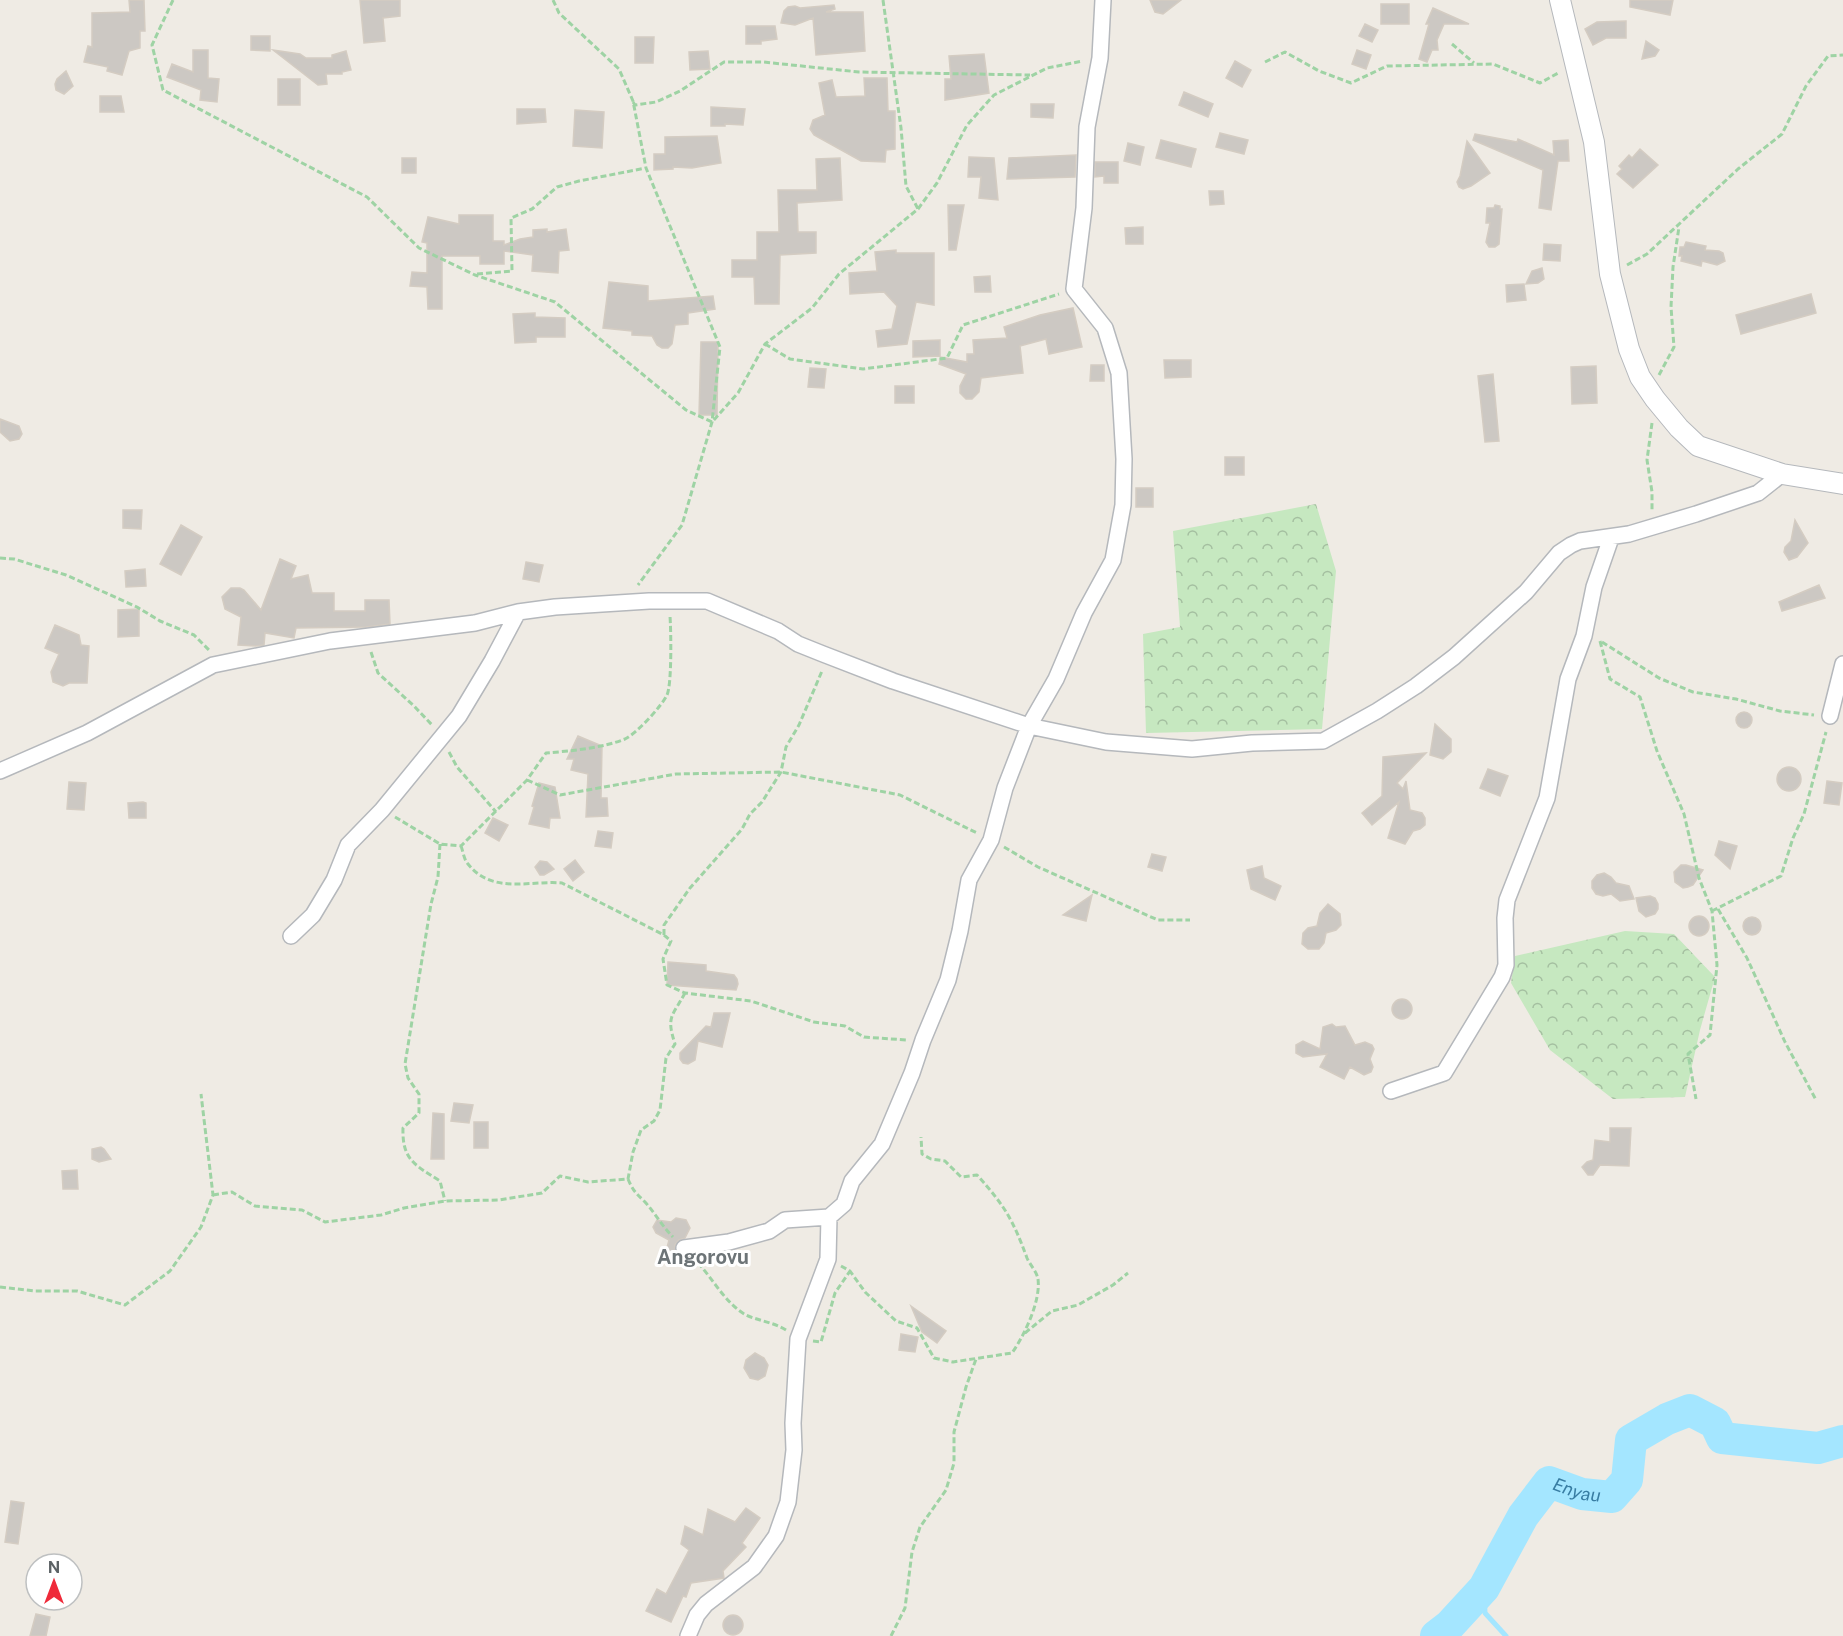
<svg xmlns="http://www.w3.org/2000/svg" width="1843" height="1636" font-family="'Public Sans',sans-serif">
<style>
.forest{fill:url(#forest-crowns)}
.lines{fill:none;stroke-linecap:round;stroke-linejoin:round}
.stream{stroke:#a4e6ff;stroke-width:5}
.river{stroke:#a4e6ff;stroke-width:32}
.building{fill:#ccc8c3;stroke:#d4ccc2;stroke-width:1.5}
.minor-casing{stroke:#b5b8bc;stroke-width:18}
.tertiary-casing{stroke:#b5b8bc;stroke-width:22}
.path{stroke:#9ed3a4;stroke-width:3;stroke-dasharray:6 3;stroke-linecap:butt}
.minor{stroke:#fff;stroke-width:15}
.tertiary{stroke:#fff;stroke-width:20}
.labels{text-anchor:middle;stroke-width:6;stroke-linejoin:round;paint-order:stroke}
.water-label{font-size:18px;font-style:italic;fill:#387da3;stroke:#fff}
.quarter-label{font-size:20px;font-weight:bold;fill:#6d7477;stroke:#fff}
</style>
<defs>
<pattern id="forest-crowns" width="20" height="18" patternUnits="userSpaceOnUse" patternTransform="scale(1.5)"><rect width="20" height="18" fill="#c6e8c0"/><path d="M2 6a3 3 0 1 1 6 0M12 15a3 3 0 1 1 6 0" fill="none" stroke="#a4bfa0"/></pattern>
</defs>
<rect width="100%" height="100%" fill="#efebe4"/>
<path class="forest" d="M1316 504 1336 571 1322 729 1146 733 1143 634 1180 627 1173 531Z
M1625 931 1674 934 1715 977 1700 1030 1685 1097 1613 1099 1550 1050 1511 983 1515 956Z"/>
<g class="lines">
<path class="stream" d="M1484 1588 1485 1613 1506 1636"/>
<path class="river" id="s1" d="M1436 1636 1449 1626 1484 1588 1523 1516 1549 1482 1582 1494 1612 1497 1627 1480 1631 1440 1667 1419 1690 1410 1715 1423 1722 1438 1818 1448 1843 1441"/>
</g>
<path class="building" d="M129 0H144L145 31H140V48L129 51 122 75 107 71 108 67 84 62 88 46 92 47V13L130 12Z
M360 0H400V16L383 18 385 41 364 43Z
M1150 0H1181L1163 14 1155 12Z
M1630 0H1673L1670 15 1630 7Z
M1381 4H1409V24H1381Z
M834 5 835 9 826 12H863L865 51 816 55 813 18 795 25 781 23 784 11 788 7 795 6 800 8Z
M1433 8 1469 24H1444L1437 40 1438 50H1432L1427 62 1419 59 1429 24H1426Z
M1626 21V38H1606L1593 45 1585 29 1597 22Z
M1365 24 1378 30 1372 42 1359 36Z
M746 26H775L777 39 761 41V44H746Z
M251 36H270V51L251 50Z
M635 37H654L653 63H635Z
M1646 41 1659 50 1655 56 1642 59Z
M193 50H208V78L219 79 217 102 200 100 201 90 167 77 172 64 193 72Z
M273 50 300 54 306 58H332V55L346 51 351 70 342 72V74H326L327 84 318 85Z
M1357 50 1371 55 1366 69 1352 64Z
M708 51 710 69 690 70 689 52Z
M984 54 989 93 945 100V79H951L949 56Z
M1235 61 1251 70 1242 87 1226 78Z
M66 71 73 86 64 94 56 90 55 84 57 79Z
M864 78H887L888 111H895V149L886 150 885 162 861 161 814 135 810 129 813 120 825 115 819 83 832 80 836 97 865 96Z
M278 79H300V105H278Z
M1184 92 1213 104 1208 117 1179 105Z
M100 96H121L124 112H100Z
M1031 104H1054L1053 118 1031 117Z
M711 107 745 109 743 125 725 124V126H711Z
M517 109H545L546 122 517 124Z
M575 110 604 112 602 148 573 146Z
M1220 133 1248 140 1244 154 1216 147Z
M1475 134 1517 142 1518 139 1554 155 1553 141 1568 140 1569 161H1558L1551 210 1539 208 1543 170 1473 140Z
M717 136 721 163 692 168 673 167V169L654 170V154H665V137Z
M1161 140 1196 149 1191 167 1156 158Z
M1467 141 1490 173 1471 186 1463 189 1459 187 1457 182 1460 176Z
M1128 143 1144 147 1140 165 1124 161Z
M1640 149 1658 165 1633 188 1617 174 1622 169 1619 166 1629 155 1632 158Z
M1076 155 1075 177 1007 179 1009 158Z
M969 157 994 158 998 200 979 198 981 177H968Z
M402 158H416V173H402Z
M840 158 842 200 797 203 798 232H816V253L780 255 779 304H755L754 277H732V260H757V232H779L778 190H817L816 159Z
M1095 162H1118V183H1104V176L1095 177Z
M1209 191H1223L1224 204 1210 205Z
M948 205H964L956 250H949Z
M1495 205 1500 206V209H1502L1499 244 1495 247H1489L1486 242 1490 223H1486L1487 208H1494Z
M459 215H493V241H504V245L520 239 533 237V230L547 229V232L566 229 569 250 559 251 558 273 532 271 533 255 504 251V264H480V256H442V309H428L427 287 410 286 412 272 427 273V243L422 242 428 217 459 224Z
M1143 227V244H1126L1125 228Z
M1686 242 1706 246 1705 250 1719 251 1723 253 1725 261 1717 265 1702 261 1701 266 1681 261 1682 256H1679L1680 247H1684Z
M1544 244 1561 245 1560 261 1543 260Z
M896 250V253H934V305L916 302 907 344 878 347 876 331 892 329 897 306 884 292 850 294 849 273 877 271 875 252Z
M1542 268 1544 279 1538 283 1526 284 1532 271Z
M990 276 991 292H975L974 277Z
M609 282 648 286V301L713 296 715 309 688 313V324L675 325 672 344 668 348H662L657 345 652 336 632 335V331L603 328Z
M1524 284 1526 300 1507 302 1506 285Z
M1811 294 1816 313 1741 334 1736 315Z
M1073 308 1082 347 1049 354 1046 339 1020 346 1023 373 981 378 979 392 972 399H966L960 393V386L966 374 939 364 941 357 967 362V354H974L973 340 1007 338 1004 327 1040 315Z
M535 313V317L565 318V337H536V342L515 343 513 314Z
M940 340V356L913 357V341Z
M701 342H718L717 415H699Z
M1164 360H1191V377L1165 378Z
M1091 365H1104V381H1090Z
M1596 366 1597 403 1572 404 1571 367Z
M810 368 826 369 824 388 808 387Z
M1493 374 1499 441 1485 442 1478 376Z
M895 386H914V403H895Z
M0 419 19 426 22 434 19 439 10 441 0 432Z
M1225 457H1244V475H1225Z
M1136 488H1153V507H1136Z
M123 510H142L141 529 123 528Z
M1795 520 1808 543 1797 557 1789 560 1784 552 1785 547 1791 541Z
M181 525 202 537 181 575 160 564Z
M280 559 296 566 291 579 308 575 312 593H334V611H365V600H389L390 624 366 627 296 628 294 638 265 633 264 645 256 646 238 645 241 617 225 609 222 597 231 588H240L244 590 261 610Z
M526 562 543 565 539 582 523 579Z
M145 569 146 586 126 587 125 571Z
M1819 585 1825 598 1782 611 1779 602Z
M139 609V636L118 637V610Z
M55 625 79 635 81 645 89 646 87 683H69L63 686 53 682 51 672 59 654 45 648Z
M1736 720a8 8 0 1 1 16 0a8 8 0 1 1-16 0Z
M1435 724 1451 739V752L1443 759 1430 755Z
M578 736 602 746 601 798H607L608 816 586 817 588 774 571 770 574 759H567Z
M1426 753 1397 783 1403 789 1406 781 1410 810 1422 813 1425 818V825L1420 829 1413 831 1405 844 1388 838 1399 802 1372 825 1362 813 1382 796 1383 757Z
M1777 779a12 12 0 1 1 24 0a12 12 0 1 1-24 0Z
M1488 769 1508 776 1500 796 1480 788Z
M1827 781 1842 783 1839 805 1824 803Z
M69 782 86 783 84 810 67 809Z
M539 783 555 787 560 818H550L549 828 529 824 534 807 532 806Z
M143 802 146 803V818H129L128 803Z
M493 818 508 825 499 841 485 833Z
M598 831 613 833 611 848 595 846Z
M1719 841 1737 846 1730 869 1715 855Z
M1152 854 1166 857 1162 871 1148 867Z
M575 860 584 872 573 881 564 869Z
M540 861 547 862 554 869 544 875H540L535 867Z
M1681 865H1686L1703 870 1693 885 1688 887 1683 888 1675 882 1674 872Z
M1262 866 1264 878 1281 886 1275 900 1251 889 1247 870Z
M1604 873 1611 877 1616 883 1629 886 1634 899 1620 901 1611 894 1603 896 1596 894 1592 888V881L1597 875Z
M1092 895 1086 921 1063 915Z
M1650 896 1655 898 1658 904V909L1655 914 1646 917 1639 911 1636 898Z
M1328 904 1340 914 1341 925 1336 930 1326 933 1324 943 1319 949H1308L1302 944 1303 933 1308 928 1317 926 1320 913Z
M1689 926a10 10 0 1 1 20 0a10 10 0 1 1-20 0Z
M1743 926a9 9 0 1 1 18 0a9 9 0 1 1-18 0Z
M668 962 706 965V971L734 975 737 979 738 984 736 990 667 985Z
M1392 1009a10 10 0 1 1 20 0a10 10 0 1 1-20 0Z
M714 1013H730L722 1047 698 1041 695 1060 688 1064 683 1063 680 1059V1053L706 1026 711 1027Z
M1332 1024 1336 1027 1345 1026 1355 1045 1365 1042 1372 1045 1374 1049 1370 1059 1373 1067 1371 1072 1364 1075 1350 1067 1344 1079 1320 1067 1327 1054 1303 1057 1296 1053V1045L1303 1041 1320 1049 1323 1027Z
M454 1103 473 1105 469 1123 451 1121Z
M433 1113 444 1114V1159H431Z
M474 1122H488V1148H474Z
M1610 1128H1631L1629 1166 1600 1165 1593 1175H1588L1582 1167 1587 1162 1593 1160 1595 1140 1610 1142Z
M101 1147 104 1149 111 1159 99 1162 92 1159V1149Z
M77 1170 78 1189H63L62 1171Z
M676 1218 686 1220 690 1228 685 1238 679 1240 675 1245 676 1253 680 1257 678 1263 664 1259 669 1240 656 1233 653 1227 657 1220 671 1222Z
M911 1306 946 1331 937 1343 922 1332Z
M901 1334 918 1337 915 1352 899 1350Z
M755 1353 764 1358 768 1365 765 1376 758 1380 750 1378 744 1368 746 1360Z
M11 1501 24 1503 18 1544 5 1542Z
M746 1508 760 1518 742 1543 746 1547 723 1571 724 1578 691 1583 686 1597 683 1596 671 1622 646 1611 657 1589 666 1594 689 1550 681 1544 685 1526 703 1535 708 1509 735 1522Z
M36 1614 50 1617 46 1636H30Z
M723 1625a10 10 0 1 1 20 0a10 10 0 1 1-20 0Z"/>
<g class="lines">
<g class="minor-casing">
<path id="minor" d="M1830 716 1843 664
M0 771 87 733 213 665 330 641 475 623 518 612 555 607 649 601H707L778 631 798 644 823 654 893 681 1029 726 1106 742 1192 749 1252 743 1323 741 1377 711 1416 686 1454 657 1526 592 1559 553 1571 545 1580 541 1629 534 1696 514 1758 493 1782 474
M291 936 313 915 334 880 348 845 382 810 459 716 492 661 518 612
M1391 1091 1444 1073 1502 977 1506 965 1505 918 1507 900 1547 798 1568 679 1584 636 1594 587 1611 538
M684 1248 729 1242 769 1231 785 1220 829 1217 844 1204 852 1181 882 1144 912 1073 923 1040 948 980 960 931 969 880 991 840 1005 788 1029 726 1056 679 1084 613 1113 560 1123 505 1124 459 1119 373 1105 328 1074 289 1084 208 1087 127 1100 58 1103 0
M688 1636 697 1615 706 1604 754 1567 776 1536 788 1502 794 1450 793 1423 798 1339 828 1259 829 1217"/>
</g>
<g class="tertiary-casing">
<path id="tertiary" d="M1560 0 1594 142 1610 274 1629 349 1640 377 1655 399 1679 428 1698 446 1782 474 1843 484"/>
</g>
<path class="path" d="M173 0 152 45 163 90 367 197 419 248 475 275 555 302 686 410 712 422 738 393 765 344 812 308 839 274 918 209 937 183 967 125 994 95 1047 68 1083 61
M553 0 559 13 619 69 633 101 646 168 720 347 712 422 682 525 638 585
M883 0 901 128 906 186 918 209
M1452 44 1474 63
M1265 62 1285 52 1319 71 1351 83 1387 66 1493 64 1540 83 1560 72
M633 102 635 105 656 102 680 91 724 62H763L859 72 1030 75
M1627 265 1647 254 1738 169 1782 134 1806 86 1828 56 1843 55
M477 274 512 271 511 218 532 209 557 187 579 181 646 168
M765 344 790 359 863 369 947 358 963 325 1059 294
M1659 375 1674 347 1671 307 1673 267 1679 227
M1652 423 1647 460 1652 492V512
M0 558 14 559 66 575 137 607 160 621 194 635 210 651
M1600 641 1610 679 1640 697 1657 751 1684 814 1699 878 1712 911 1717 965 1710 1035 1688 1054 1696 1099
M1602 642 1659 678 1693 692 1736 699 1780 711 1814 715
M371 652 378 673 414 706 433 726
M449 752 457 767 496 812
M527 780 560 795 676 774 781 772 900 795 977 833
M395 817 440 844 461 846 527 780 546 753C570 751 603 748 625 739 636 734 661 707 667 695 672 684 671 630 670 616
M440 844 438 877 431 904 405 1064 408 1078 419 1094V1113L403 1128C402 1160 415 1165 440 1181L445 1201
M461 846C463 851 464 860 468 864 492 895 531 880 562 883L664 935 671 941 663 959 667 985 685 993 751 1001 814 1022 845 1026 864 1037 906 1040
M1004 847 1038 867 1158 920H1190
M1718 909 1747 958 1785 1042 1816 1100
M1712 911 1781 876 1793 838 1804 814 1826 732
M664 935V925L690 888 742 829 750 814 762 802 781 772 786 747 799 725 822 671
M628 1179C633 1191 636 1193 645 1202 655 1213 662 1226 673 1237
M213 1195 232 1192 255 1206 302 1210 325 1222 381 1215 404 1208 445 1201 499 1200 542 1193 560 1176 588 1182 628 1179 633 1152 641 1130 654 1121 660 1110 666 1058 675 1044C666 1016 672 1017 685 993
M698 1263C713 1279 726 1304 746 1315 759 1321 773 1322 786 1330
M841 1266 850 1271 865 1292 896 1321 917 1328 934 1358 953 1362 1012 1353C1024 1336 1041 1301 1038 1279 1037 1272 1030 1265 1027 1258 1013 1220 1005 1206 977 1175L961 1177 945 1161 931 1159 922 1154 921 1137
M0 1287 35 1291H77L125 1305 170 1271 201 1227 213 1195 201 1094
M1025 1333 1052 1311 1078 1305 1113 1285 1128 1273
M813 1341 821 1342 835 1293 850 1271
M891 1636 905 1608 912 1552 920 1527 946 1490 954 1463V1432L966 1387 976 1359"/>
<use href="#minor" class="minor"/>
<use href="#tertiary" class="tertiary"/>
</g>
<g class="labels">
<g class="water-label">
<text dy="6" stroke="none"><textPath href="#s1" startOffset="222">Enyau</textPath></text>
</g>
<g class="quarter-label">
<text x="703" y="1264">Angorovu</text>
</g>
</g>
<g transform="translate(54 1582)"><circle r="28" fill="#ffffff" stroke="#bec0c1" stroke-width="1.5"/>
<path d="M0-4.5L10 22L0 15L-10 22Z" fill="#ef2a3a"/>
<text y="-9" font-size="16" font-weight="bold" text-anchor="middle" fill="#5c6265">N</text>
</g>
</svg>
